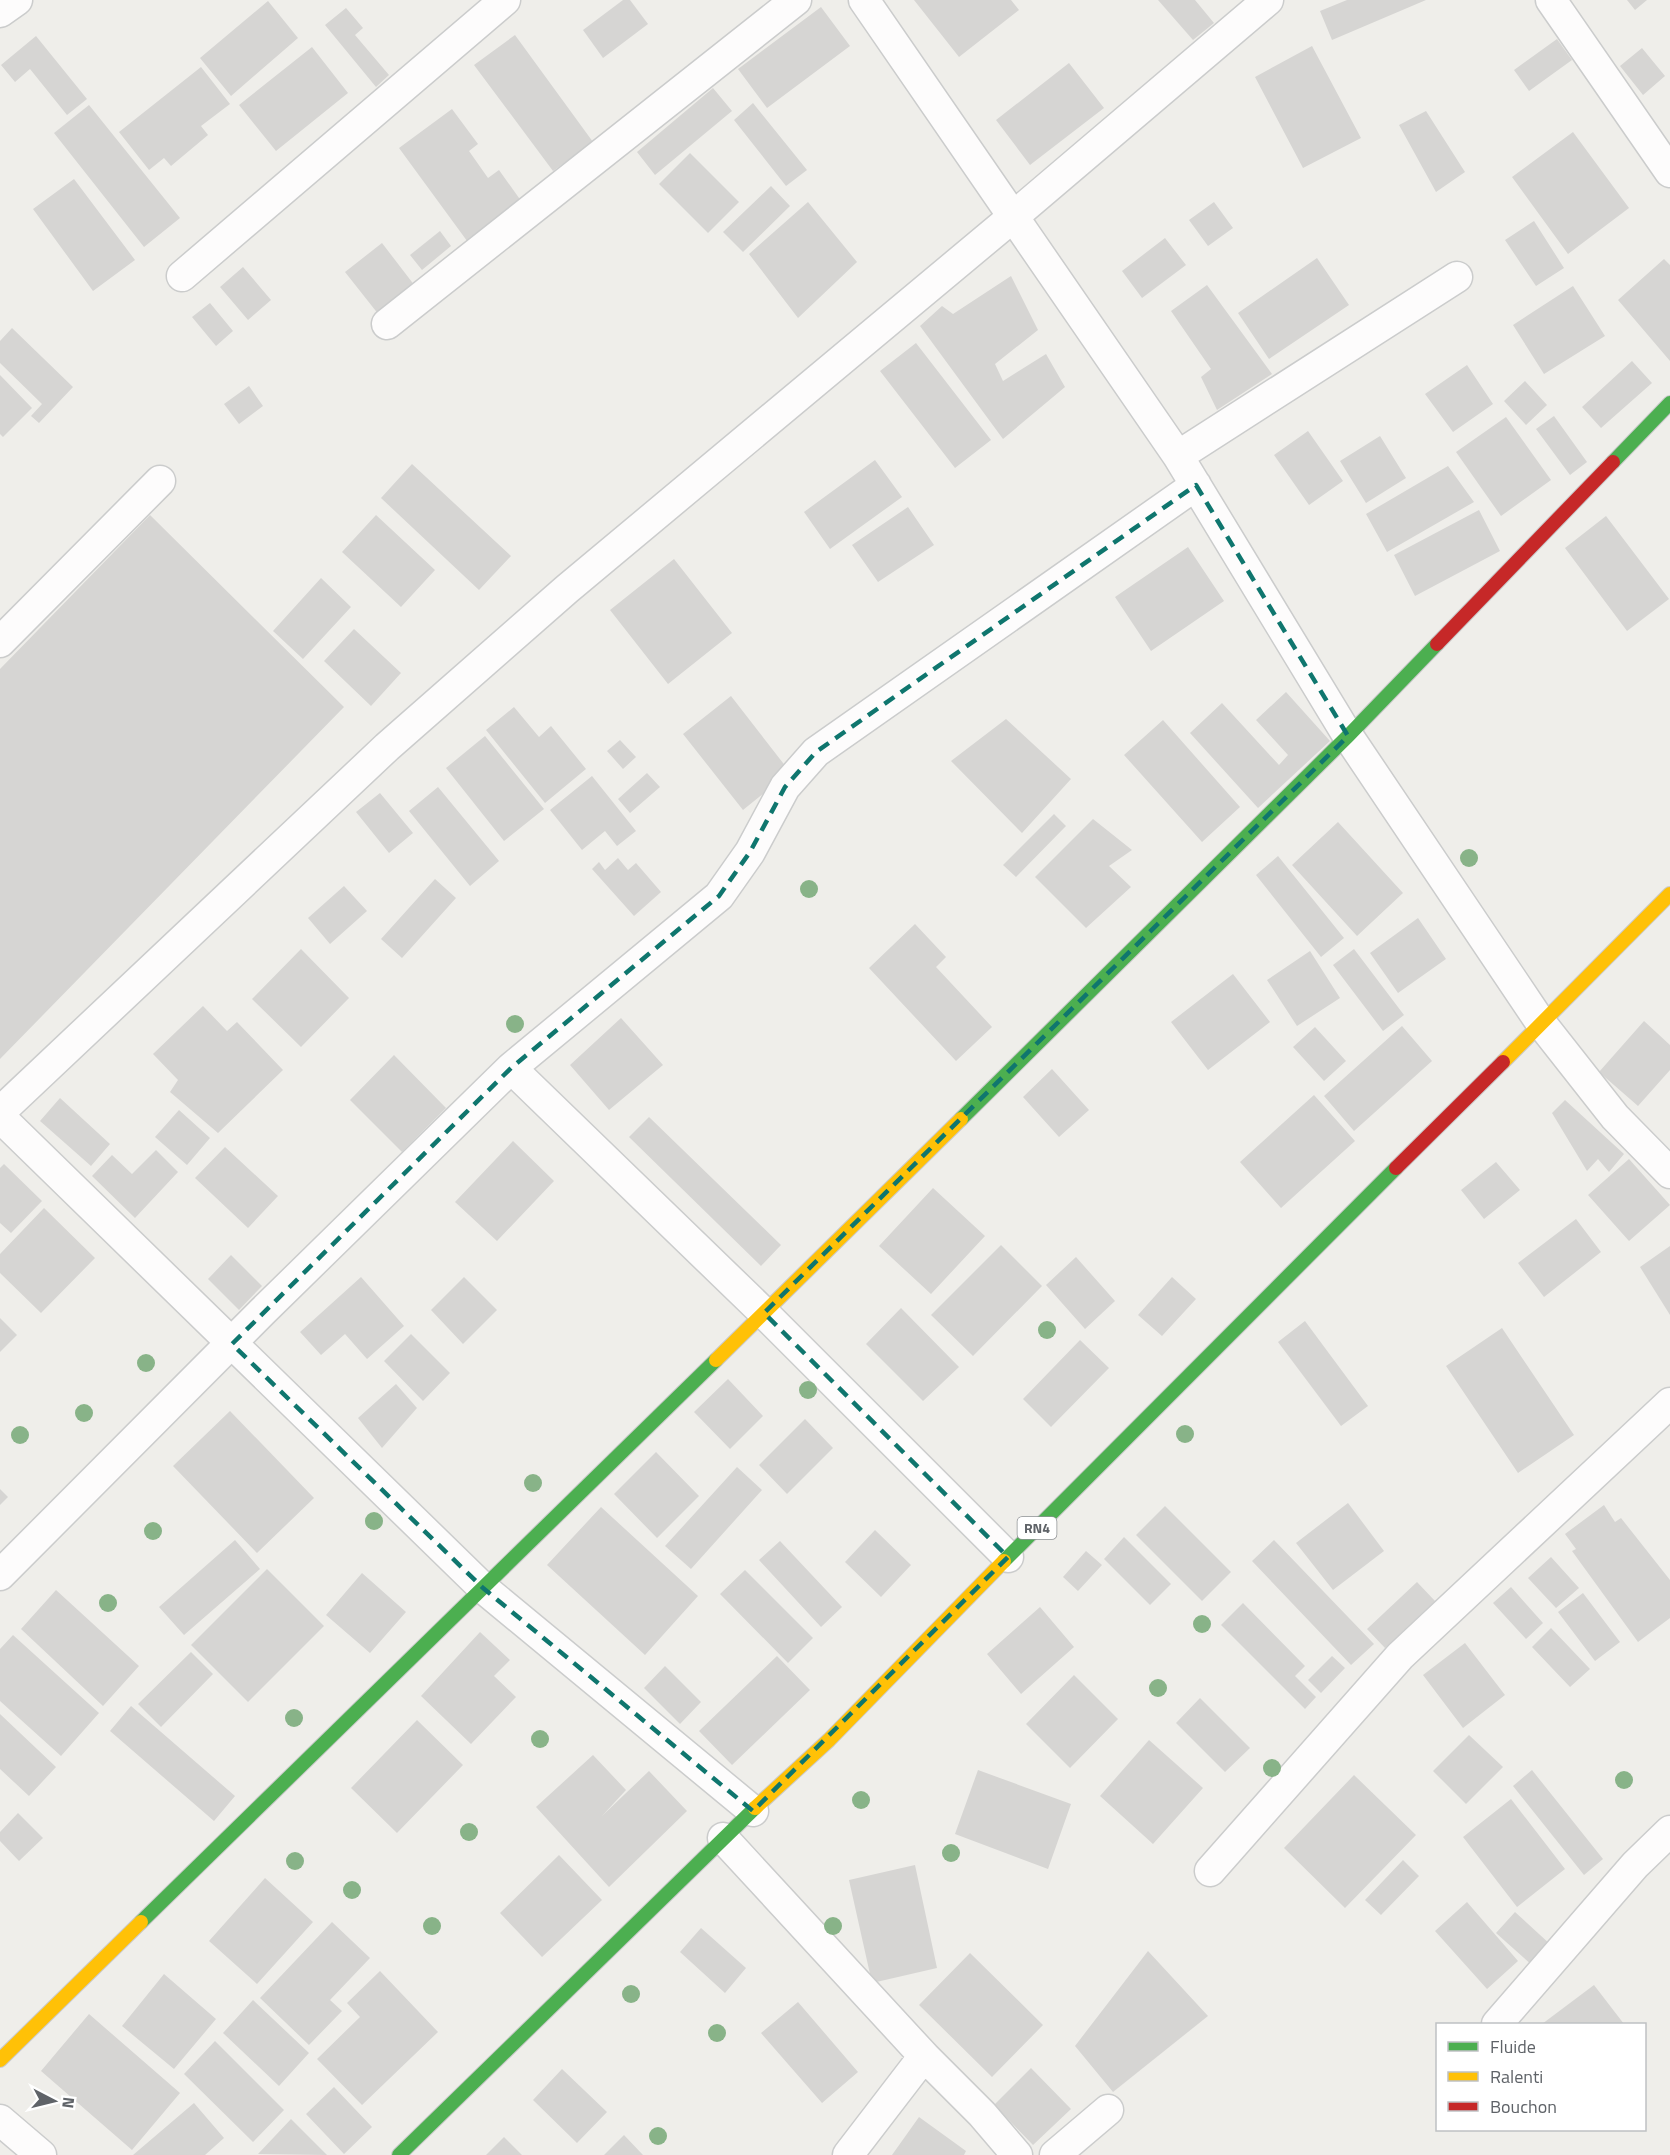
<svg xmlns="http://www.w3.org/2000/svg" width="1670" height="2155" font-family="'Titillium Web',sans-serif">
<style>
.building{fill:#d6d5d3}
.lines{fill:none;stroke-linecap:round;stroke-linejoin:round}
.street-casing{stroke:#cbcccc;stroke-width:33}
.fast-casing{stroke:#cacacb;stroke-width:16}
.slow-casing{stroke:#cacacb;stroke-width:16}
.jam-casing{stroke:#cacacb;stroke-width:16}
.street{stroke:#fdfcfc;stroke-width:30}
.fast{stroke:#4caf50;stroke-width:14}
.slow{stroke:#ffc107;stroke-width:14}
.jam{stroke:#c62828;stroke-width:14}
.tree{fill:#88b388}
.marked{fill:none;stroke:#0f766e;stroke-width:4.5;stroke-dasharray:12 8;stroke-linejoin:round}
.labels{text-anchor:middle;stroke-width:4.5;stroke-linejoin:round;paint-order:stroke}
.shield{fill:#fff;stroke:#8f9295;stroke-width:1.5}
.shield-label{font-size:14px;font-weight:bold;fill:#5f6368}
</style>
<rect width="100%" height="100%" fill="#efeeea"/>
<path class="building" d="M623 0H630L648 24 603 58 583 30Z
M914 0H1011L1019 10 959 57Z
M1158 0H1195L1214 23 1193 40Z
M1347 0H1426L1332 40 1320 11Z
M1627 0H1647L1635 10Z
M268 1 298 38 231 96 200 58Z
M821 7 850 46 767 108 738 69Z
M346 8 363 28 355 35 389 75 376 87 325 25Z
M515 35 593 142 553 171 474 65Z
M36 36 87 99 67 115 30 69 15 82 1 65Z
M1557 39 1572 60 1529 91 1514 70Z
M1312 46 1361 138 1303 168 1255 77Z
M312 47 348 93 276 151 239 105Z
M1642 48 1665 76 1643 95 1620 66Z
M1069 63 1104 108 1030 165 996 120Z
M201 67 230 104 201 126 208 135 171 166 164 158 149 170 119 132Z
M713 88 732 111 655 175 637 152Z
M753 103 807 170 786 186 734 120Z
M89 105 180 218 144 247 54 133Z
M452 109 478 144 469 151 488 178 499 170 524 205 470 245 399 148Z
M1426 111 1465 172 1436 192 1399 125Z
M1573 132 1629 208 1568 254 1512 177Z
M690 153 739 202 708 233 659 184Z
M74 179 135 260 93 291 33 209Z
M771 186 790 206 743 252 723 232Z
M808 202 857 262 798 318 749 254Z
M1214 202 1233 228 1208 246 1189 220Z
M1534 221 1564 268 1536 286 1505 240Z
M440 231 451 246 422 270 410 255Z
M1165 238 1186 265 1142 298 1122 271Z
M382 243 415 286 379 315 345 272Z
M1317 258 1349 305 1269 359 1238 313Z
M1664 259 1670 265V361L1618 300Z
M243 267 271 300 248 320 220 287Z
M1011 276 1038 330 995 364 1003 381 1046 354 1065 387 1003 439 920 326 942 306 953 314Z
M1207 285 1272 374 1217 410 1201 377 1211 369 1171 311Z
M1573 286 1605 336 1544 374 1513 325Z
M210 303 233 331 216 346 192 317Z
M12 328 73 387 39 423 31 416 42 404 0 363V341Z
M916 343 991 440 955 468 880 371Z
M1632 361 1652 383 1601 428 1582 407Z
M1467 365 1493 404 1453 432 1425 394Z
M0 375 32 408 3 437 0 434Z
M1525 381 1547 405 1526 425 1504 401Z
M249 386 263 406 239 424 224 404Z
M1554 416 1587 462 1570 475 1536 429Z
M1506 417 1551 480 1501 516 1456 452Z
M1308 431 1343 481 1309 505 1274 455Z
M1380 436 1406 478 1366 503 1340 461Z
M875 460 902 497 830 549 804 512Z
M412 464 511 556 479 590 381 498Z
M1448 466 1474 502 1387 552 1366 514Z
M908 507 934 545 878 582 852 545Z
M1479 510 1500 551 1415 596 1394 555Z
M150 515 344 707 0 1059V669Z
M376 515 435 570 401 607 342 552Z
M1606 516 1669 599 1627 631 1565 548Z
M1188 547 1224 601 1151 651 1115 597Z
M674 559 732 633 668 684 610 610Z
M321 578 351 607 303 659 273 631Z
M354 629 401 673 371 706 324 661Z
M1286 692 1330 741 1258 808 1190 733 1222 703 1279 765 1288 755 1256 720Z
M731 696 790 772 743 810 683 734Z
M514 707 539 737 551 726 586 769 545 803 486 730Z
M1006 719 1071 779 1022 833 951 761Z
M1163 720 1240 807 1202 842 1124 755Z
M485 736 544 809 504 841 446 768Z
M620 740 636 757 623 769 607 751Z
M647 773 660 787 630 813 618 799Z
M592 776 636 831 617 846 605 831 582 850 550 810Z
M438 787 499 861 470 886 409 811Z
M380 793 413 833 389 853 356 812Z
M1054 814 1066 826 1016 877 1003 865Z
M1093 819 1132 850 1109 866 1131 887 1086 928 1035 877Z
M1338 822 1403 893 1357 936 1292 865Z
M1278 856 1344 938 1321 957 1256 875Z
M618 858 628 870 636 863 661 892 634 916 592 869 599 862 605 870Z
M435 879 456 898 402 958 381 939Z
M344 886 367 911 330 944 308 918Z
M1418 918 1446 959 1398 993 1370 953Z
M915 924 946 957 936 967 992 1027 956 1061 869 968Z
M301 949 349 998 301 1047 252 999Z
M1354 949 1404 1015 1383 1031 1333 965Z
M1310 951 1340 998 1297 1026 1267 980Z
M1233 974 1270 1022 1208 1070 1171 1022Z
M203 1006 227 1031 237 1022 283 1070 218 1133 170 1092 178 1080 153 1054Z
M621 1018 663 1065 609 1110 570 1065Z
M1644 1021 1670 1045V1070L1638 1106 1599 1072Z
M1402 1026 1432 1061 1354 1131 1324 1096Z
M1315 1027 1346 1061 1324 1081 1293 1047Z
M394 1055 446 1108 402 1152 350 1100Z
M1052 1069 1089 1110 1059 1137 1023 1097Z
M1314 1095 1355 1141 1281 1208 1240 1162Z
M60 1098 110 1144 91 1166 40 1121Z
M1565 1100 1624 1154 1609 1172 1598 1159 1587 1171 1552 1113Z
M179 1110 210 1138 187 1165 155 1137Z
M649 1117 781 1245 761 1266 629 1137Z
M513 1141 554 1181 497 1241 455 1202Z
M225 1147 278 1196 248 1228 195 1178Z
M156 1150 178 1172 135 1218 92 1176 112 1155 132 1174Z
M1629 1159 1670 1205 1629 1241 1588 1195Z
M1496 1162 1520 1190 1484 1219 1461 1190Z
M4 1164 42 1201 11 1233 0 1223V1168Z
M933 1188 985 1236 931 1294 879 1246Z
M44 1208 95 1258 41 1313 0 1273V1254Z
M1576 1219 1601 1252 1544 1297 1518 1263Z
M1001 1245 1042 1286 973 1356 931 1315Z
M1670 1246V1315L1640 1267Z
M231 1255 262 1286 239 1310 208 1279Z
M1076 1257 1115 1301 1085 1329 1046 1285Z
M361 1277 404 1326 367 1359 345 1334 321 1355 300 1332Z
M464 1277 497 1310 463 1344 431 1310Z
M1172 1277 1196 1299 1162 1336 1138 1315Z
M901 1308 959 1367 923 1401 866 1344Z
M0 1318 17 1335 0 1352Z
M1305 1321 1368 1406 1341 1426 1278 1342Z
M1502 1328 1574 1435 1518 1473 1446 1366Z
M411 1334 450 1373 423 1401 384 1361Z
M1080 1340 1109 1368 1051 1427 1023 1399Z
M728 1379 763 1416 730 1449 694 1412Z
M396 1384 417 1408 382 1448 358 1418Z
M230 1411 314 1498 257 1553 173 1466Z
M805 1419 833 1448 787 1494 759 1465Z
M656 1452 699 1496 657 1538 614 1494Z
M737 1467 762 1490 691 1569 665 1546Z
M0 1489 8 1497 0 1505Z
M1348 1503 1384 1551 1333 1590 1296 1543Z
M1604 1505 1615 1522 1621 1518 1670 1580V1618L1638 1642 1572 1551 1576 1549 1565 1534Z
M1165 1506 1231 1572 1202 1601 1136 1535Z
M601 1507 698 1596 645 1655 547 1565Z
M875 1530 911 1565 881 1597 845 1562Z
M1124 1537 1171 1584 1150 1605 1104 1559Z
M235 1540 260 1569 184 1635 159 1607Z
M1274 1540 1374 1644 1351 1665 1252 1561Z
M780 1541 842 1607 821 1627 759 1560Z
M1086 1551 1102 1565 1078 1591 1063 1577Z
M1551 1557 1579 1588 1556 1608 1528 1578Z
M267 1569 324 1626 248 1702 191 1645Z
M745 1570 813 1638 788 1663 720 1594Z
M362 1573 406 1612 370 1653 326 1615Z
M1417 1582 1435 1601 1385 1648 1367 1629Z
M1511 1587 1543 1623 1526 1639 1493 1603Z
M56 1590 139 1666 103 1706 21 1629Z
M1583 1593 1620 1642 1595 1661 1558 1612Z
M1243 1603 1305 1666 1295 1676 1316 1697 1305 1709 1221 1625Z
M1040 1607 1074 1647 1021 1694 987 1654Z
M1551 1628 1590 1669 1570 1687 1532 1647Z
M480 1632 510 1660 494 1676 516 1697 471 1744 421 1696Z
M13 1635 99 1713 61 1756 0 1701V1649Z
M1465 1643 1505 1695 1463 1728 1423 1675Z
M191 1652 213 1674 161 1727 138 1704Z
M777 1656 810 1690 732 1765 699 1731Z
M1332 1656 1345 1668 1321 1693 1308 1680Z
M665 1666 701 1702 680 1724 644 1688Z
M1074 1675 1118 1719 1070 1768 1026 1724Z
M1200 1698 1250 1748 1225 1772 1176 1723Z
M131 1706 235 1796 214 1821 110 1731Z
M0 1714 56 1767 29 1796 0 1769Z
M417 1720 463 1765 397 1833 351 1788Z
M1469 1735 1503 1767 1466 1804 1433 1771Z
M1149 1740 1203 1788 1153 1844 1100 1796Z
M593 1755 626 1790 602 1816 649 1771 687 1811 609 1887 536 1807Z
M978 1770 1071 1804 1048 1869 955 1834Z
M1532 1770 1603 1859 1584 1875 1513 1786Z
M1354 1775 1416 1835 1345 1908 1284 1848Z
M1511 1799 1565 1869 1517 1907 1463 1837Z
M18 1813 43 1838 19 1861 0 1841V1832Z
M559 1855 602 1900 542 1957 500 1913Z
M1403 1860 1419 1876 1381 1915 1365 1900Z
M915 1865 937 1968 872 1983 849 1880Z
M265 1878 313 1922 257 1984 209 1941Z
M1467 1902 1518 1961 1487 1989 1435 1931Z
M1515 1912 1551 1945 1533 1966 1496 1933Z
M332 1922 370 1958 330 2000 342 2011 309 2045 260 1998Z
M701 1928 746 1968 725 1993 680 1952Z
M1148 1951 1208 2016 1113 2092 1075 2046Z
M970 1953 1043 2025 992 2077 919 2005Z
M380 1971 438 2032 362 2105 317 2059 360 2017 347 2003Z
M164 1974 216 2019 174 2069 122 2026Z
M1594 1985 1624 2024H1542Z
M253 2000 309 2053 279 2086 223 2033Z
M798 2002 858 2072 822 2103 761 2033Z
M89 2014 180 2093 132 2150 41 2071Z
M215 2041 284 2110 253 2142 184 2074Z
M1031 2068 1071 2109 1033 2145 994 2105Z
M562 2069 607 2112 577 2143 533 2100Z
M334 2087 372 2127 344 2154 306 2114Z
M194 2103 224 2138 205 2155H133Z
M919 2117 966 2151 964 2155H892Z
M291 2119 327 2155 258 2154Z
M624 2135 643 2155H604Z
M504 2137 522 2155H486Z"/>
<g class="lines">
<g class="street-casing">
<path id="street" d="M864 0 1178 456 1348 736 1541 1023 1615 1117 1670 1173
M1551 0 1670 172
M0 12 17 0
M182 276 505 0
M387 324 796 0
M1178 456 1457 277
M0 642 160 481
M511 1068 764 1313 1008 1557
M0 1112 387 747 567 589 1014 216 1268 0
M0 1117 483 1588 753 1811
M0 1575 262 1312 511 1068 719 896 750 852 785 787 816 752 1196 485
M723 1838 924 2056 982 2114 1017 2155
M1210 1871 1400 1656 1670 1403
M1497 2024 1635 1865 1670 1831
M0 2120 41 2155
M848 2155 924 2056
M1055 2155 1108 2110"/>
</g>
<g class="fast-casing">
<path id="fast" d="M1613 462 1670 403
M961 1119 1348 736 1437 644
M1004 1561 1396 1168
M141 1922 716 1360
M399 2155 755 1808"/>
</g>
<g class="slow-casing">
<path id="slow" d="M1503 1062 1670 894
M716 1360 961 1119
M755 1808 829 1740 1004 1561
M0 2060 141 1922"/>
</g>
<g class="jam-casing">
<path id="jam" d="M1437 644 1613 462
M1396 1168 1503 1062"/>
</g>
<use href="#street" class="street"/>
<use href="#fast" class="fast"/>
<use href="#slow" class="slow"/>
<use href="#jam" class="jam"/>
</g>
<g class="tree">
<circle cx="1469" cy="858" r="9"/>
<circle cx="809" cy="889" r="9"/>
<circle cx="515" cy="1024" r="9"/>
<circle cx="1047" cy="1330" r="9"/>
<circle cx="146" cy="1363" r="9"/>
<circle cx="808" cy="1390" r="9"/>
<circle cx="84" cy="1413" r="9"/>
<circle cx="1185" cy="1434" r="9"/>
<circle cx="20" cy="1435" r="9"/>
<circle cx="533" cy="1483" r="9"/>
<circle cx="374" cy="1521" r="9"/>
<circle cx="153" cy="1531" r="9"/>
<circle cx="108" cy="1603" r="9"/>
<circle cx="1202" cy="1624" r="9"/>
<circle cx="1158" cy="1688" r="9"/>
<circle cx="294" cy="1718" r="9"/>
<circle cx="540" cy="1739" r="9"/>
<circle cx="1272" cy="1768" r="9"/>
<circle cx="1624" cy="1780" r="9"/>
<circle cx="861" cy="1800" r="9"/>
<circle cx="469" cy="1832" r="9"/>
<circle cx="951" cy="1853" r="9"/>
<circle cx="295" cy="1861" r="9"/>
<circle cx="352" cy="1890" r="9"/>
<circle cx="432" cy="1926" r="9"/>
<circle cx="833" cy="1926" r="9"/>
<circle cx="631" cy="1994" r="9"/>
<circle cx="717" cy="2033" r="9"/>
<circle cx="658" cy="2136" r="9"/>
</g>
<path class="marked" d="M1196 485 1348 736 764 1313 1008 1557 753 1811 483 1588 232 1344 511 1068 719 896 750 852 785 787 816 752Z"/>
<g class="labels">
<rect class="shield" x="1017.5" y="1517" width="39" height="22" rx="4.5"/>
<g class="shield-label">
<text x="1037" y="1533">RN4</text>
</g>
</g>
<rect x="1436" y="2023" width="210" height="108" fill="#ffffff" stroke="#bfc1c3" stroke-width="1.5"/>
<rect x="1448" y="2042" width="30" height="9" fill="#4caf50" stroke="#bfc1c3" stroke-width="1.5"/>
<text x="1490" y="2053" font-size="18" fill="#5f6368">Fluide</text>
<rect x="1448" y="2072" width="30" height="9" fill="#ffc107" stroke="#bfc1c3" stroke-width="1.5"/>
<text x="1490" y="2083" font-size="18" fill="#5f6368">Ralenti</text>
<rect x="1448" y="2102" width="30" height="9" fill="#c62828" stroke="#bfc1c3" stroke-width="1.5"/>
<text x="1490" y="2113" font-size="18" fill="#5f6368">Bouchon</text>
<g transform="translate(54 2101) rotate(97)" stroke="#ffffff" stroke-width="4.5" paint-order="stroke">
<path d="M0-4.5L10 22L0 15L-10 22Z" fill="#5f6368"/>
<text y="-9" font-size="16" font-weight="bold" text-anchor="middle" fill="#5f6368">N</text>
</g>
</svg>
